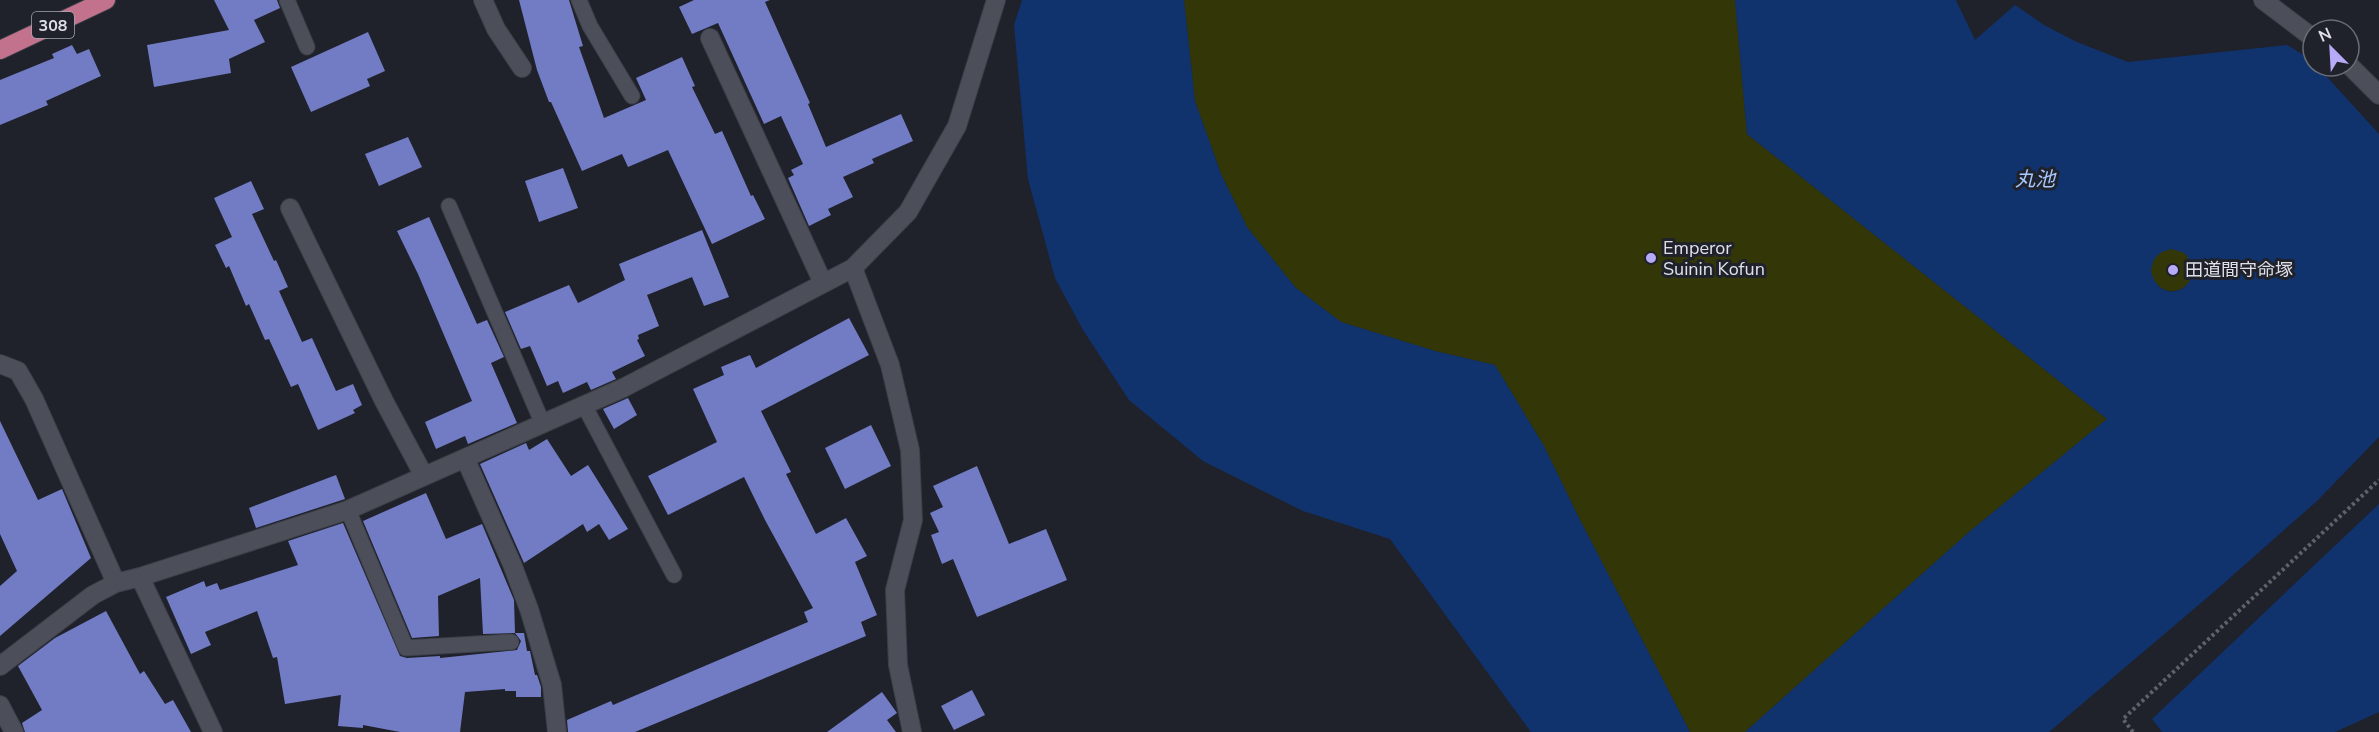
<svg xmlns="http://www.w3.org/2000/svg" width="2379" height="732" font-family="'Nunito Sans','Noto Sans JP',sans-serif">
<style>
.green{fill:#333707}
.water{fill:#10336e;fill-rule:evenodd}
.building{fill:#717cc4}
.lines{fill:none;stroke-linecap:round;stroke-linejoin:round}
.service-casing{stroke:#3c3e46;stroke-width:17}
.minor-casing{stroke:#3c3e46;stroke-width:20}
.trunk-casing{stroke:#3c3e46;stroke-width:20}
.path{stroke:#60626b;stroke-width:4;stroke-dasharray:3 3;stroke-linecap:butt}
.service{stroke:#4c4f59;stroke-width:15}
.minor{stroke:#4c4f59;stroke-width:18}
.trunk{stroke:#c2728d;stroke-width:18}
.poi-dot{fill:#b7abf8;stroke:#1f212b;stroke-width:2}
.labels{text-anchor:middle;stroke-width:6;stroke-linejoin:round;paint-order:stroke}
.shield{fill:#1f212b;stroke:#a5a7af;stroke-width:1.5}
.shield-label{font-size:16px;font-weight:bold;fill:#dfe1e7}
.poi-label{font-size:18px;fill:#dfe1e7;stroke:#1f212b;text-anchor:start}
.water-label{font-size:20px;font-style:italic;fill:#a7c8fe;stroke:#1f212b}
</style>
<rect width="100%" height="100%" fill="#1f212b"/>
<path class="green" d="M1184 0H1735L1747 134 2107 419 1969 532 1745 732H1690L1578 516 1544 446 1495 365 1435 351 1341 322 1296 288 1247 227 1221 174 1195 101Z
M2151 270a21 21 0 1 1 42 0a21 21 0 1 1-42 0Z"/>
<path class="water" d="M1022 0H1184L1195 101 1221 174 1247 227 1296 288 1341 322 1435 351 1495 365 1544 446 1578 516 1690 732H1531L1390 539 1303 511 1203 461 1129 400 1083 330 1055 278 1028 179 1014 25Z
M1735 0H1956L1975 40 2015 5 2044 25 2077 42 2128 62 2287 45 2312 60 2313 66H2317L2379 134V437L2317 501 2215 591 2049 732H1745L1969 532 2107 419 1747 134ZM2172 249 2185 253 2193 266C2193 297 2157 301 2151 271 2153 257 2159 251 2172 249Z
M2379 504V712L2335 732H2162L2152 719Z"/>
<path class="building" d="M214 0H277L280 8 254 20 265 42 229 59 231 73 154 87 147 45 229 30Z
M519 0H569L583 46 579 47 604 118 646 100 636 78 682 57 695 86 692 87 715 134 722 131 751 196 753 195 765 219 712 244 668 150 628 167 622 154 582 171 551 102H549L537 70Z
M694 0H770L765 2 810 103 808 104 826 147 901 114 913 141 872 159 874 163 843 177 853 197 828 209 831 215 809 226 788 178 794 175 791 170 803 164 781 116 764 124 718 23 692 34 679 7Z
M368 32 385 71 367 79 370 86 311 112 291 67Z
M72 45 77 54 89 49 101 76 46 101 48 105 0 125V80L54 58 52 54Z
M408 137 422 167 379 186 365 154Z
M563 168 578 208 539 222 525 181Z
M251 181 264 209 252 214 274 261 276 260 288 287 279 291 302 342 312 338 336 391 353 384 362 405 353 410 355 413 318 430 298 384 291 387 269 339 265 340 249 304 246 306 229 266 226 268 215 245 232 237 214 198Z
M429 217 477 324 487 320 504 357 491 363 517 423 468 444 465 436 436 449 425 422 472 401 418 274 397 231Z
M702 230 729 297 704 306 692 277 647 295 659 326 638 335 639 339 637 340 645 356 612 372 616 379 591 390 587 382 563 393 558 381 547 386 530 346 521 349 505 312 569 285 578 303 625 280 619 264Z
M849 318 869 355 761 411 791 472 786 474 816 534 846 518 867 556 855 562 877 615 861 622 866 636 635 732H568L567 720 611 701 613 705 808 622 804 612 813 608 765 520 744 477 668 515 648 476 717 442 693 389 724 375 721 367 750 355 756 368Z
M628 398 637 415 614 429 603 409Z
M0 421 38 500 62 489 91 558 0 636V586L17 571 0 534Z
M871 425 891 466 845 489 825 448Z
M547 439 571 476 588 465 628 529 609 540 599 524 587 532 583 524 524 563 480 464 526 443 529 450Z
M977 466 1009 544 1046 529 1067 580 977 617 953 559 942 564 931 535 939 532 930 513 943 507 933 486Z
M336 475 345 499 256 528 249 508Z
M426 493 446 539 482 524 514 600 515 633H524L527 651H530L535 675H537L541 687V697H516V691H505V689L465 692 460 732H400L363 725V728L338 726 341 695 285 704 277 657 273 658 257 611 205 632 211 645 191 654 166 597 204 581 206 587 217 583 220 590 298 565 288 541 343 523 400 656 407 658 440 656V658L517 650 521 641 515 633 483 634 480 578 438 596 439 636 412 638 363 521Z
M106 611 140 674 144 671 165 704 173 700 191 732H25L22 723 42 710 18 666 55 638Z
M972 690 985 715 954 730 941 706Z
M882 692 897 713 887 720 896 732H827Z"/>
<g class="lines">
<g class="service-casing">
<path id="service" d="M287 0 307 47
M579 0 590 26 632 96
M449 206 542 422
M584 405 674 575
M348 510 406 648 511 642"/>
</g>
<g class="minor-casing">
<path id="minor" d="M483 0 496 29 522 68
M2263 0 2313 38
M710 38 823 283
M2349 65 2379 95
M290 208 384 401 424 476
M853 268 890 365 910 450 913 520 895 590 898 665 912 732
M0 364 18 371 34 399 116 583
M465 458 512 564 529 609 552 685 557 732
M140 577 213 732
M0 666 93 595 116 583 140 577 348 510 623 388 853 268 908 212 957 126 996 0
M0 705 14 732"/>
</g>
<g class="trunk-casing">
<path id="trunk" d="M0 50 106 0"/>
</g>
<path class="path" d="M2133 732 2123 719 2379 480"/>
<use href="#service" class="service"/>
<use href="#minor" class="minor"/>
<use href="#trunk" class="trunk"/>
</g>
<g class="poi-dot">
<circle cx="1651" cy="258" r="6"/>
<circle cx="2173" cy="270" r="6"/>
</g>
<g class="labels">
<rect class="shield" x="32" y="12" width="42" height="26" rx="4.5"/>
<g class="shield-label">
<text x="53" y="31">308</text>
</g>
<g class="poi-label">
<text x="1663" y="254">Emperor<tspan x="1663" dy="21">Suinin Kofun</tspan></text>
<text x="2185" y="276">田道間守命塚</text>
</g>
<g class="water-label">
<text x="2035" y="186">丸池</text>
</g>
</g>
<g transform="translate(2331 48) rotate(336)"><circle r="28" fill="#1f212b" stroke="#6c6e76" stroke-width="1.5"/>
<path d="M0-4.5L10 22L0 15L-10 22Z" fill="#b7abf8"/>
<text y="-9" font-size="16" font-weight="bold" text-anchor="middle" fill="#dfe1e7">N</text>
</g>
</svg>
